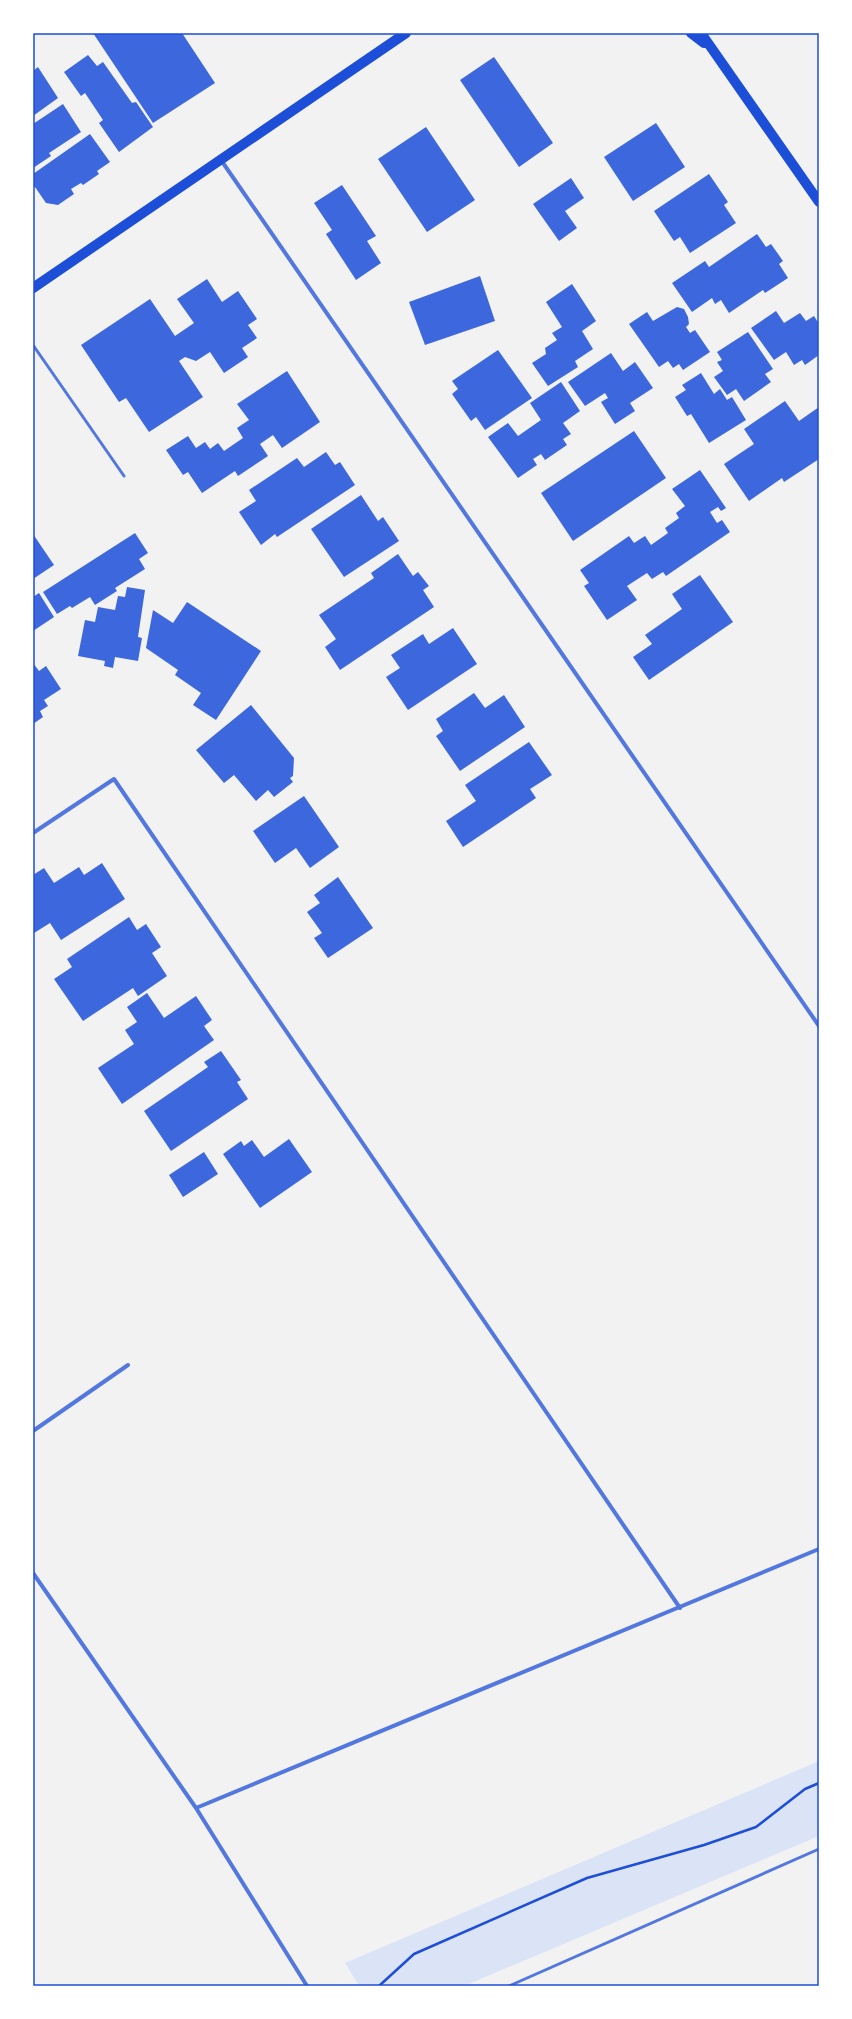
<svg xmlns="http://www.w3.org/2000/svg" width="852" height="2019" font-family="'Noto Sans',sans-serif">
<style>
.green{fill:#dbe4f7}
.building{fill:#3d67dc}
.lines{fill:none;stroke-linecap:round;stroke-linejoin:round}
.path{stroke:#1d4ed8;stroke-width:2.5}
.service{stroke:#5277de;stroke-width:3}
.minor{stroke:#5277de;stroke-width:4}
.primary{stroke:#1d4ed8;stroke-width:10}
.neatline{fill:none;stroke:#1d4ed8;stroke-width:1.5}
</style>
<rect width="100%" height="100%" fill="#f2f2f2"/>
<path class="green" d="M819 1761V1836L464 1986H359L345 1963Z"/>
<path class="building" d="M93 33H182L215 83 153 123Z
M88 55 97 66 103 62 132 103 136 102 153 127 119 152 99 123 103 120 85 93 81 96 64 72Z
M494 57 553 143 519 167 460 80Z
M38 67 58 98 33 116V71Z
M63 104 81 132 49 153 51 156 33 168V124Z
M656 123 685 167 633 201 604 157Z
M426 127 475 200 427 232 378 159Z
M90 134 110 162 97 171 99 174 83 185 81 183 71 189 74 194 58 205 46 203 35 187 33 189V174Z
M709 174 728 202 724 205 736 223 690 253 680 237 674 241 654 211Z
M571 178 584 198 565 211 577 228 559 241 533 204Z
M342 185 376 236 367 241 381 263 356 280 326 234 332 230 314 203Z
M757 234 766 247 771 244 783 261 779 264 788 278 765 293 763 290 729 313 721 300 715 304 712 298 692 312 672 283 705 261 709 267Z
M480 276 495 321 425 345 409 302Z
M207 279 222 302 238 291 257 319 248 325 257 338 242 348 248 357 224 373 210 352 196 361 185 357 179 361 203 397 149 432 126 398 119 402 81 345 150 299 175 336 194 323 177 299Z
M572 284 596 321 582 331 593 349 575 361 578 367 548 386 532 363 546 354 545 348 557 340 552 333 562 327 546 302Z
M677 307 684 309 688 317 689 324 686 327 690 333 695 330 710 352 683 370 679 364 673 368 668 361 659 367 629 324 647 312 653 321Z
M776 311 784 323 800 313 806 321 814 316 819 324V355L805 365 802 360 794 365 786 352 774 360 751 328Z
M748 332 773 369 765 374 771 382 744 401 736 389 727 395 714 377 723 371 717 362 722 360 717 352Z
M498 350 532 398 485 430 476 417 471 421 452 394 458 389 452 381Z
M611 353 623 371 635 362 653 388 630 403 635 411 615 424 601 402 608 398 605 393 585 406 568 382Z
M287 371 320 422 282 448 273 435 260 444 268 456 238 476 235 471 202 493 188 472 183 475 166 450 188 436 196 448 205 442 210 449 218 443 224 451 243 438 237 428 249 420 237 404Z
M701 373 714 394 720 389 727 400 732 397 746 420 709 443 691 414 687 416 675 397 686 390 682 385Z
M561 382 580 411 563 423 571 434 563 439 567 445 545 460 541 454 533 459 537 465 518 478 488 437 508 423 518 436 541 420 530 403Z
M785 401 799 421 819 407V459L784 482 782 478 749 501 724 464 754 444 744 429Z
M634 431 666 478 573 541 541 493Z
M326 452 335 465 340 462 355 485 277 537 275 534 261 545 239 512 256 501 249 490 297 458 304 467Z
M700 470 726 508 721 511 718 507 710 512 717 523 722 520 730 532 666 576 663 572 652 579 647 573 627 586 637 600 607 620 584 586 589 583 580 570 629 536 634 543 645 536 651 545 668 533 665 528 679 518 676 513 685 506 672 489Z
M361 495 378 521 383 517 399 541 344 577 311 529Z
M135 533 148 553 139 559 145 569 115 588 117 591 95 605 90 597 72 608 70 606 57 614 43 592Z
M33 534 54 565 33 579Z
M398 554 413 576 418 572 429 586 423 590 434 607 340 670 325 647 336 639 319 615 374 578 371 573Z
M700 575 733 622 649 680 633 657 652 644 645 635 682 609 672 594Z
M127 587 145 590 138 637 142 638 138 661 115 657 113 668 104 666 105 661 78 656 85 620 95 622 98 607 115 610 118 596 125 597Z
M39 593 54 617 33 631V597Z
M187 602 261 651 216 720 193 705 201 693 175 675 178 670 146 648 153 610 173 623Z
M453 628 477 664 408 710 386 677 400 668 391 655 423 634 429 644Z
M33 663 39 671 46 666 61 689 44 700 48 706 40 711 43 717 33 724Z
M474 693 485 708 504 695 525 727 460 771 436 736 443 731 436 719Z
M251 705 294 758 293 776 290 778 293 782 274 797 268 790 256 801 234 775 224 783 196 750Z
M529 742 552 775 530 789 536 798 463 847 446 821 476 801 465 785Z
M304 796 339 847 310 868 296 848 275 863 253 831Z
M102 863 125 899 61 940 50 923 34 933 33 875 44 868 54 883 79 867 84 875Z
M338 877 373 928 328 958 314 938 322 933 307 912 320 903 314 895Z
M129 917 137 930 146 924 161 947 152 953 167 976 138 996 133 988 83 1021 54 979 72 967 67 959Z
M147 993 164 1018 196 996 212 1020 204 1026 214 1040 122 1104 98 1068 134 1044 125 1030 137 1022 127 1007Z
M221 1051 241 1080 237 1082 248 1099 171 1151 144 1111 208 1067 204 1062Z
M289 1139 312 1172 260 1208 223 1154 241 1141 244 1146 252 1140 264 1157Z
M204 1152 218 1174 183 1197 169 1175Z"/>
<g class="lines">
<path class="path" d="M379 1986 414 1954 587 1878 704 1845 756 1827 805 1789 819 1783"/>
<path class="service" d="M33 345 124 476
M509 1986 819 1849"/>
<path class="minor" d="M221 160 819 1026
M33 833 114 779 680 1608
M33 1431 128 1365
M33 1573 196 1808 307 1986
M196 1808 819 1549"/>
<path class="primary" d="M691 33 704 43
M701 33 819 202
M33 288 406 33"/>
</g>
<rect width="852" height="2019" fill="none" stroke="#ffffff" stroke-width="68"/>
<rect x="34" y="34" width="784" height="1951" class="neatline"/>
</svg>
